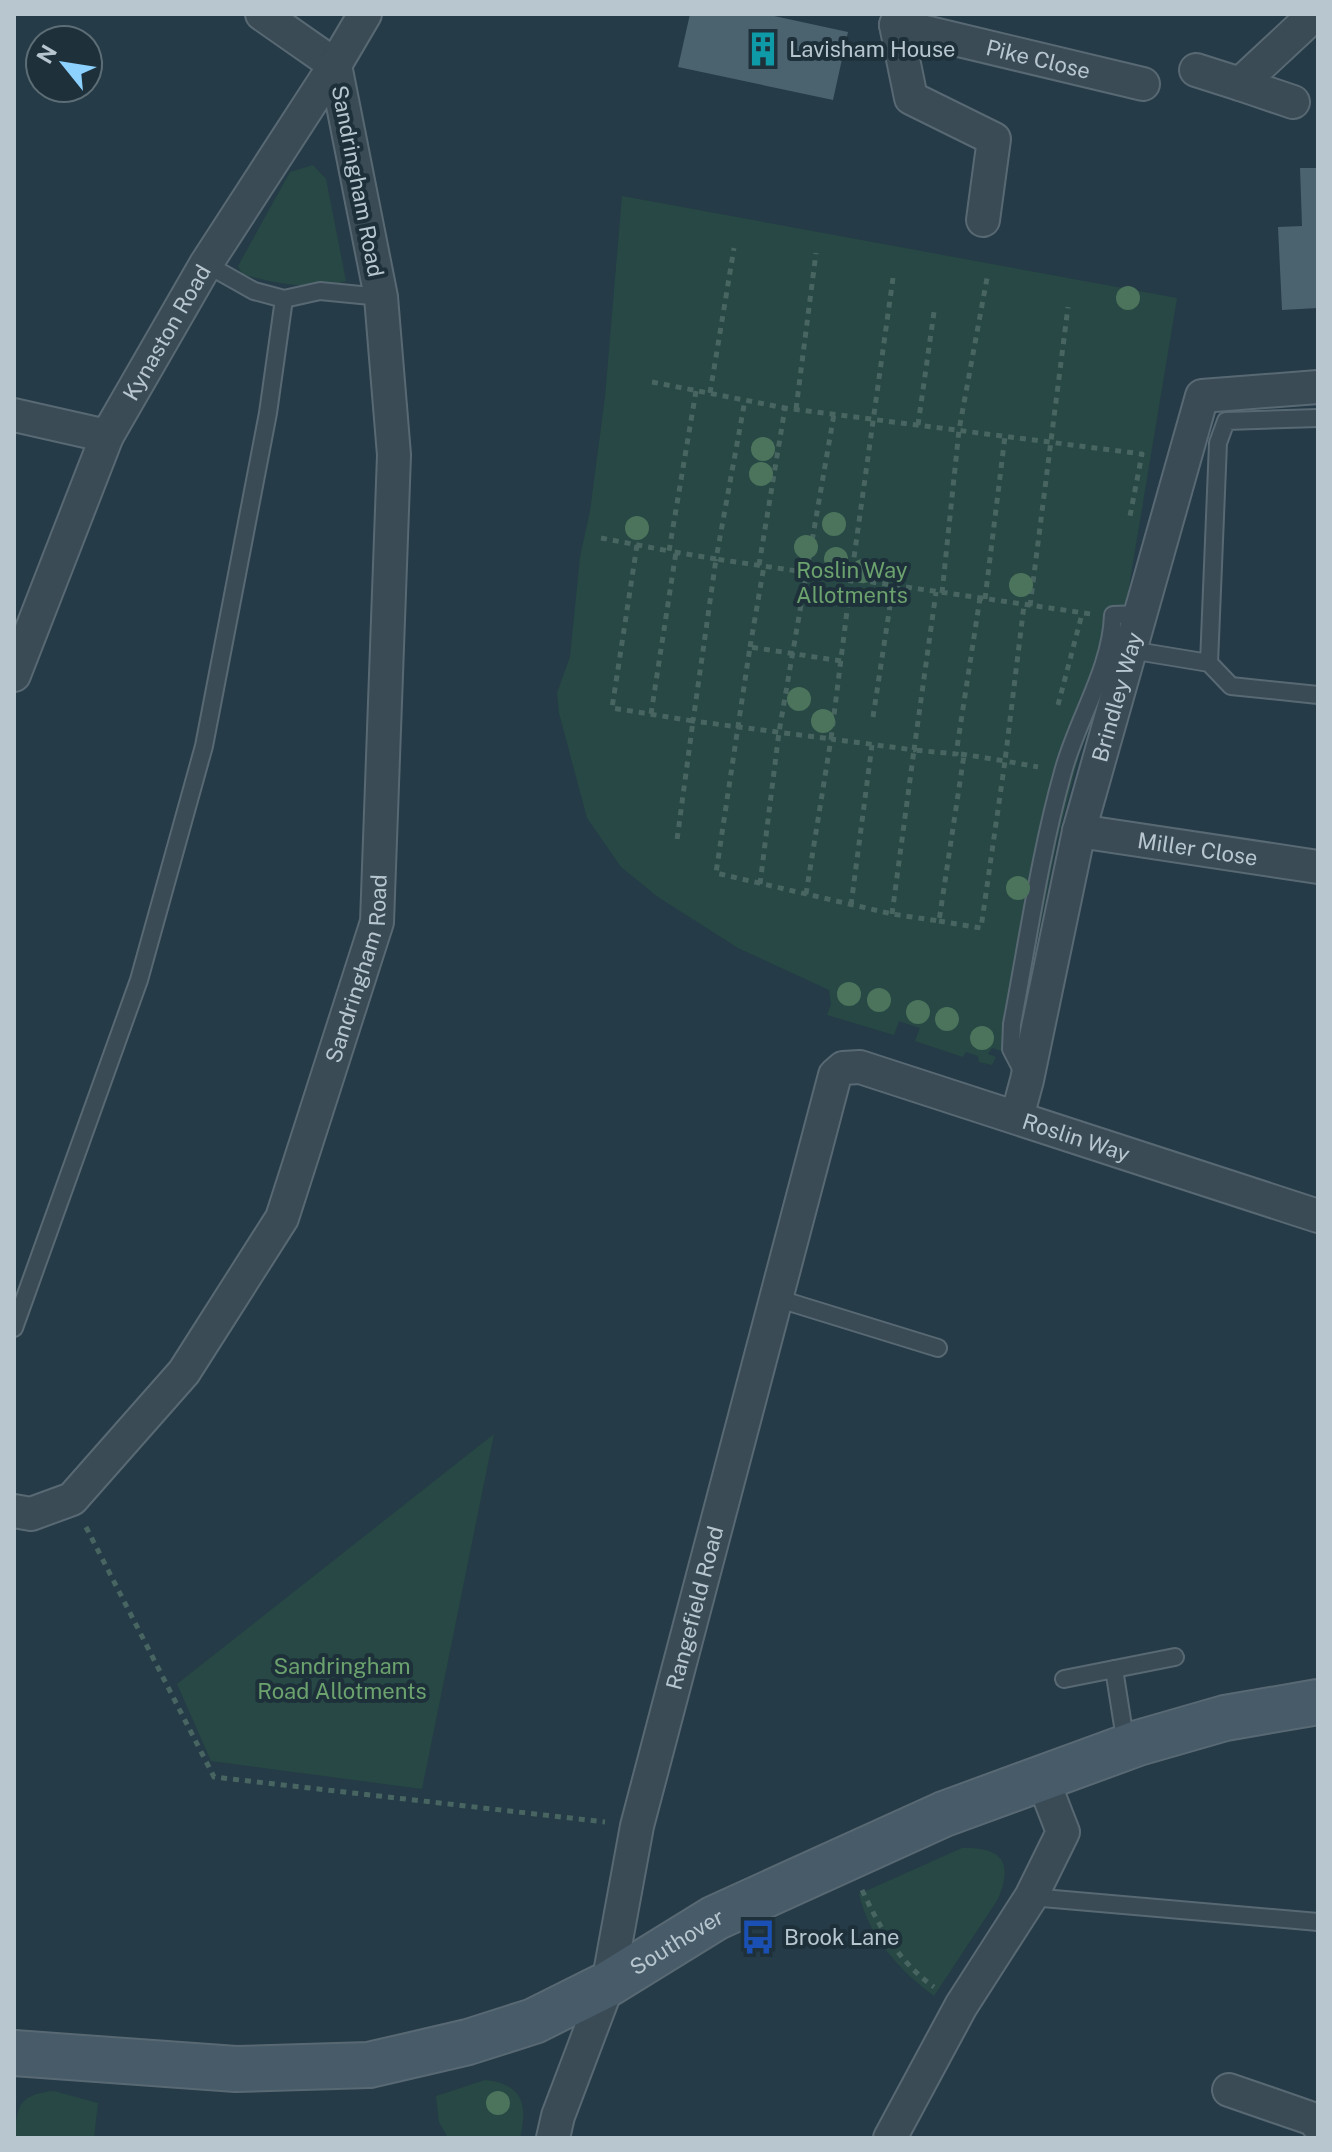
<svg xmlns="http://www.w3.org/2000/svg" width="1332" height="2152" font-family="'Public Sans',sans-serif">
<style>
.green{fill:#274844}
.building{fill:#4b636f}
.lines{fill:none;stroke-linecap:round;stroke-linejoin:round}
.lane-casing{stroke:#586973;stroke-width:20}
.street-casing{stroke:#586973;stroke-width:36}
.secondary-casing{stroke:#586973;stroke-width:48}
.path{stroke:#486562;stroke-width:5;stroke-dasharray:6 6;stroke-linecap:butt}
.lane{stroke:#3a4b56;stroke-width:16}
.street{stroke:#3a4b56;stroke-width:32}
.secondary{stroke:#475b69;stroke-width:44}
.tree{fill:#4c745c}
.labels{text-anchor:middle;stroke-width:8;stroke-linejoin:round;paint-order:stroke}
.poi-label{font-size:22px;fill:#b8c6cf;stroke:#1e313b;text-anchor:start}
.street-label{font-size:22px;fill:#b8c6cf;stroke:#1e313b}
.park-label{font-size:22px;fill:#6ca26d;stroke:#1e313b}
</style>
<rect width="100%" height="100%" fill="#253b47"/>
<path class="green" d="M313 165 326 179 346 281C312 291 276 284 242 274L238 266 290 172Z
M622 196 1177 298 1120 641 1079 756 1057 841 1017 1046 1005 1052 992 1048 988 1054 996 1057 992 1065 979 1062 978 1056 966 1052 963 1057 915 1041 920 1028 899 1021 894 1035 827 1015 831 1004 829 990 738 948 658 897 621 867 587 818 559 713 557 693 570 657 580 557 590 511 605 397Z
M494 1434 422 1789 211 1761 177 1684Z
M962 1848C1001 1847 1014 1861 998 1899L934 1996C899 1970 869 1937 859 1894Z
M485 2080C523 2084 528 2105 520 2138H448L439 2122 436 2096Z
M54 2091 98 2103 94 2138H16C15 2106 20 2094 54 2091Z"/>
<path class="building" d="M690 14H765L848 32 833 100 678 67Z
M1300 168H1318V308L1282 310 1278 227 1302 226Z"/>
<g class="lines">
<g class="lane-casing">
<path id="lane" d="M206 264 254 291 284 299 320 291 381 297
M1130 650 1209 663 1231 686 1318 695
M1209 663 1218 443 1226 421 1318 418
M1025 1076 1011 1049 1012 1024C1028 940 1040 854 1063 772 1077 719 1111 670 1113 615L1140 614
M776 1298 938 1348
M14 1328 139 980 204 746 268 413 284 299
M1114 1669 1126 1745
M1064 1679 1175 1657
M1031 1897 1318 1922"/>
</g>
<g class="street-casing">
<g id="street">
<path d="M262 14 335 65"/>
<path id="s1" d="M900 14 896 25 1143 84"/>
<path d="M896 25 911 98 994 139 983 220"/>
<path d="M1196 70 1240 84 1315 14"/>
<path d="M1240 84 1293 102"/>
<path d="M14 415 107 436"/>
<path id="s2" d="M14 675 107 436 206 264 335 65 365 14"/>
<path id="s3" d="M1079 831 1318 867"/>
<path id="s4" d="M1017 1117 1027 1080 1079 831 1202 396 1318 387"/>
<path id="s5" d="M14 1511 31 1514 72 1499 184 1372 282 1218 377 922 394 455 381 297 335 65"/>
<path d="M1229 2090 1313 2119 1318 2125"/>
<path id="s6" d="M553 2138 558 2116 608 1984 637 1826 835 1075 843 1068 860 1067 1318 1216"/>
<path d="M890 2138 961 2006 1031 1897 1063 1832 1042 1778"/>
</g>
</g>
<g class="secondary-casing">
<g id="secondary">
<path id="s7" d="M14 2053 236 2069 369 2065 468 2042 534 2021 608 1984 715 1918 944 1814 1138 1743 1225 1718 1318 1702"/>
</g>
</g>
<path class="path" d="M893 278 851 579 716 559 693 721 831 739 851 579 1091 614
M652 382 785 408
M696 391 669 551 716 559 745 400
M710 393 734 248
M796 409 816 253
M918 425 934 312
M601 538 669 551
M637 545 612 708 693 721 677 840
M759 565 785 408 1142 454 1130 516
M942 593 959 430 987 278
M985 599 1005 436
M1030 606 1068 307
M750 647 764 566
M841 661 750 647 716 873 892 914 939 921 964 755
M1058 705 1082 614
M651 714 676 552
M873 717 893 586
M961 754 1005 761 1024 605
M760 884 779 732 834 414
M806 894 831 739 914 750 936 592
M851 905 872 745
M892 914 914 750 956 754 980 598
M939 921 981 928 1005 761 1038 767
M86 1527 214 1777 605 1822
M862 1890C880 1928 899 1962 934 1987"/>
<use href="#lane" class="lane"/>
<use href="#street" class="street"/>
<use href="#secondary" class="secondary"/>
</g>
<g class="tree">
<circle cx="1128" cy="298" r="12"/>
<circle cx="763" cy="449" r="12"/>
<circle cx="761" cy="474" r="12"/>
<circle cx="834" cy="524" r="12"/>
<circle cx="637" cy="528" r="12"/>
<circle cx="806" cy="547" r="12"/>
<circle cx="836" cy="559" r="12"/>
<circle cx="863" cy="571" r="12"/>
<circle cx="1021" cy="585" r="12"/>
<circle cx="799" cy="699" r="12"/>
<circle cx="823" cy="721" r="12"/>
<circle cx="1018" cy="888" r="12"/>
<circle cx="849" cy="994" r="12"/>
<circle cx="879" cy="1000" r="12"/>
<circle cx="918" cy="1012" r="12"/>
<circle cx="947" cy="1019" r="12"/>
<circle cx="982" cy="1038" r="12"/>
<circle cx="498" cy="2103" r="12"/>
</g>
<defs>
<g id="building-bare" transform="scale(2.76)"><path d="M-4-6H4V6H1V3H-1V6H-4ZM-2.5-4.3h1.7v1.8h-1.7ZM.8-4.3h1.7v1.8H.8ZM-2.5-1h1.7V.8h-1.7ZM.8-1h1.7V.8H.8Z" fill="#0f9aa8" stroke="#1e313b" stroke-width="2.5" paint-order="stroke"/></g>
<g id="bus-bare" transform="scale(2.76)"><path d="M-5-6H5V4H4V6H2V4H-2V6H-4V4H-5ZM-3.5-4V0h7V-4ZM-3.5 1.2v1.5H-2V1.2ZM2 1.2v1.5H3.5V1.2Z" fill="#1a4fb4" stroke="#1e313b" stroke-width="2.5" paint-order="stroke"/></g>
</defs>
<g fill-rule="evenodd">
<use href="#building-bare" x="763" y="49"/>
<use href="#bus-bare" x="758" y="1937"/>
</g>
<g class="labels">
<g class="poi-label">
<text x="789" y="57">Lavisham House</text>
<text x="784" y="1945">Brook Lane</text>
</g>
<g class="street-label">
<text dy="8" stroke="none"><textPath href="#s1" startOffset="158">Pike Close</textPath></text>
<text transform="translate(358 181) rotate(79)" y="8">Sandringham Road</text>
<text dy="8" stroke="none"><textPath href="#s2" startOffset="376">Kynaston Road</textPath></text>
<text dy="8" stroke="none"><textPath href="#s4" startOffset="432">Brindley Way</textPath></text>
<text dy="8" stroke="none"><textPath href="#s3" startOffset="120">Miller Close</textPath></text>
<text dy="8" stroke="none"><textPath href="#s5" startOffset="674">Sandringham Road</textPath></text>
<text dy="8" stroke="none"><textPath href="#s6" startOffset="1356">Roslin Way</textPath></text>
<text dy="8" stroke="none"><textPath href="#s6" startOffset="550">Rangefield Road</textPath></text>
<text dy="8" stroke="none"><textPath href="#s7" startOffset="690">Southover</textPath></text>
</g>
<g class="park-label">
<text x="852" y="578">Roslin Way<tspan x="852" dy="25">Allotments</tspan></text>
<text x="342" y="1674">Sandringham<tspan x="342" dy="25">Road Allotments</tspan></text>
</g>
</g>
<rect width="1332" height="2152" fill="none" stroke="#b8c6cf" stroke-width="32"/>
<g transform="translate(64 64) rotate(300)"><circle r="38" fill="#1e313b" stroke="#5c6d76" stroke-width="2"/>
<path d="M0-6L14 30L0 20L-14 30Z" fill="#8dd1ff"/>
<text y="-12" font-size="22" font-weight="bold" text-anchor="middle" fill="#b8c6cf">N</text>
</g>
</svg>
